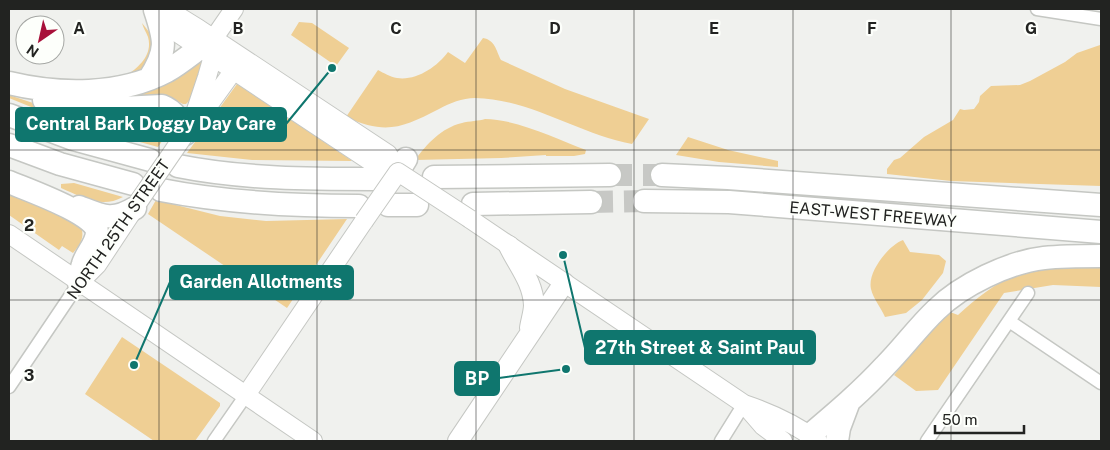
<svg xmlns="http://www.w3.org/2000/svg" width="1110" height="450" font-family="'Public Sans',sans-serif">
<style>
.green{fill:#efcf94}
.lines{fill:none;stroke-linecap:round;stroke-linejoin:round}
.highway-tunnel{stroke:#c7c8c5;stroke-width:22;stroke-dasharray:22 11;stroke-linecap:butt}
.street-casing{stroke:#c5c7c3;stroke-width:15}
.secondary-casing{stroke:#c5c7c3;stroke-width:20}
.primary-casing{stroke:#c5c7c3;stroke-width:22}
.highway-casing{stroke:#c5c7c3;stroke-width:25}
.street{stroke:#fff;stroke-width:12}
.secondary{stroke:#fff;stroke-width:18}
.primary{stroke:#fff;stroke-width:20}
.highway{stroke:#fff;stroke-width:22}
.secondary-bridge-casing{stroke:#c5c7c3;stroke-width:20;stroke-linecap:butt}
.secondary-bridge{stroke:#fff;stroke-width:18}
.grid{fill:none;stroke:#222321;stroke-width:1;stroke-opacity:0.55}
.labels{text-anchor:middle;stroke-width:4.5;stroke-linejoin:round;paint-order:stroke}
.street-label{font-size:16px;fill:#222321;stroke:#fdfffb}
.grid-label{font-size:16px;text-anchor:middle;font-weight:bold;fill:#222321;stroke:#fdfffb;stroke-width:4.5;stroke-linejoin:round;paint-order:stroke}
.leader{fill:none;stroke:#0f766e;stroke-width:2}
.callout-dot{fill:#0f766e;stroke:#fdfffb;stroke-width:2}
.callout{fill:#0f766e;stroke:#0f766e;stroke-width:2}
.callout-label{font-size:18px;text-anchor:middle;font-weight:bold;fill:#fff}
</style>
<rect width="100%" height="100%" fill="#f0f1ee"/>
<path class="green" d="M299 22 312 23 349 48 336 66 291 35Z
M142 23 156 41 145 69 126 76C139 67 153 55 148 37 146 32 143 27 142 23Z
M483 38C495 40 496 50 501 60L565 89 649 119 632 144C578 134 531 99 475 98 462 98 450 103 439 109 402 128 386 135 346 117L378 70C384 73 390 77 397 78 416 81 437 67 448 52L465 63Z
M1101 42V186L951 181 887 174V169L894 160 900 158 924 137 953 120 960 109 964 110 974 109 979 102 980 96 991 86 1020 85 1030 81 1065 62 1077 53 1100 45Z
M198 58 204 61 194 96 186 104H183L169 97H105Z
M237 84 348 158 352 161 252 160 187 153Z
M9 95 39 105 161 115 171 128 158 147C107 133 58 119 9 98Z
M485 119C516 119 557 139 586 150L585 154 574 156H546V155L501 158 415 160C427 144 441 128 462 123 469 121 479 121 485 119Z
M688 137 728 150 778 161V167L719 162 676 155Z
M74 183 123 197C101 209 82 197 61 188V184Z
M11 193 80 223C85 236 82 243 73 253L62 246 59 250 9 215V197Z
M156 200 220 216 266 221 347 219 287 308 148 214Z
M903 240 910 252 939 255 946 261 943 273 922 300 906 313 885 317C881 308 873 298 871 289 867 272 889 245 903 240Z
M1101 261V287L1053 285 1004 293 938 390 916 391 894 375 923 340 950 312 958 315C983 292 1013 270 1048 264 1065 262 1084 262 1101 261Z
M122 337 220 403V406L195 441H154L85 394Z"/>
<g class="lines">
<path class="highway-tunnel" d="M610 175H662
M591 202 644 201"/>
<g class="street-casing">
<path id="street" d="M1037 9 1101 19
M1009 321 1101 383
M9 387 79 283
M214 441 246 395
M721 441 744 404
M927 441 1028 293"/>
</g>
<g class="secondary-casing">
<path id="secondary" d="M155 10 178 16 199 29 388 154 398 172
M158 13 170 28 379 167 398 172
M200 117 234 70
M185 134 196 110 207 77 213 56 214 38 234 9
M470 219 744 404C771 413 795 424 818 441
M9 234 313 441
M79 283 97 265 136 206
M246 395 364 221
M744 404 763 426 783 441"/>
</g>
<g class="primary-casing">
<path id="primary" d="M509 246C518 265 533 282 534 305 534 312 531 321 530 328
M458 441 564 283"/>
</g>
<g class="highway-casing">
<path id="highway" d="M149 79C168 50 165 40 155 10
M9 83C59 95 120 96 167 71 183 62 198 48 214 38
M44 100 72 107 102 109 162 106C175 111 180 121 185 134
M9 115 73 139 150 160
M9 145 60 164 133 184
M178 166C243 179 310 179 376 179
M398 172 406 159
M662 175 728 178 1101 205
M434 177 610 175
M9 182C25 189 97 214 97 232 97 244 86 253 83 264 81 270 80 277 79 283
M161 190C227 203 292 206 359 206
M644 201 729 202 1101 232
M473 204 591 202
M388 205H417
M79 207C102 216 112 222 135 208
M810 435C836 413 862 391 885 366 903 348 918 327 936 310 961 285 1009 262 1044 258 1063 256 1082 256 1101 256
M837 441 839 428 848 404"/>
</g>
<use href="#street" class="street"/>
<use href="#secondary" class="secondary"/>
<use href="#primary" class="primary"/>
<use href="#highway" class="highway"/>
<g class="secondary-bridge-casing">
<path id="secondary-bridge" d="M139 201 185 134
M364 221 398 172 470 219"/>
</g>
<use href="#secondary-bridge" class="secondary-bridge"/>
</g>
<path class="grid" d="M159 9V441M317 9V441M476 9V441M634 9V441M793 9V441M951 9V441M9 150H1101M9 300H1101"/>
<g class="labels">
<g class="street-label">
<text transform="translate(873 214) rotate(5)" y="6">EAST-WEST FREEWAY</text>
<text transform="translate(118 229) rotate(-55)" y="6">NORTH 25TH STREET</text>
</g>
</g>
<g class="grid-label">
<text x="79" y="34">A</text>
<text x="238" y="34">B</text>
<text x="396" y="34">C</text>
<text x="555" y="34">D</text>
<text x="714" y="34">E</text>
<text x="872" y="34">F</text>
<text x="1031" y="34">G</text>
<text x="29" y="231">2</text>
<text x="29" y="381">3</text>
</g>
<path class="leader" d="M332 68L286 124M134 365L170 282M563 255L585 348M566 369L499 378"/>
<g class="callout-dot">
<circle cx="332" cy="68" r="5"/>
<circle cx="134" cy="365" r="5"/>
<circle cx="563" cy="255" r="5"/>
<circle cx="566" cy="369" r="5"/>
</g>
<g class="callout">
<rect x="16" y="108" width="270" height="33" rx="5"/>
<rect x="170" y="266" width="183" height="33" rx="5"/>
<rect x="585" y="331" width="230" height="33" rx="5"/>
<rect x="455" y="362" width="44" height="33" rx="5"/>
</g>
<g class="callout-label">
<text x="151" y="130">Central Bark Doggy Day Care</text>
<text x="261" y="288">Garden Allotments</text>
<text x="700" y="354">27th Street &amp; Saint Paul</text>
<text x="477" y="385">BP</text>
</g>
<rect width="1110" height="450" fill="none" stroke="#222321" stroke-width="20"/>
<g transform="translate(40 40) rotate(214)"><circle r="24" fill="#fdfffb" stroke="#a5a7a4"/>
<path d="M0-4L9 19L0 12L-9 19Z" fill="#a8103a"/>
<text y="-8" font-size="14" font-weight="bold" text-anchor="middle" fill="#222321">N</text>
</g>
<path d="M935 425v8h89v-8" fill="none" stroke="#222321" stroke-width="2.5"/>
<text x="942" y="425" font-size="15" fill="#222321" stroke="#fdfffb" stroke-width="4" paint-order="stroke">50 m</text>
</svg>
